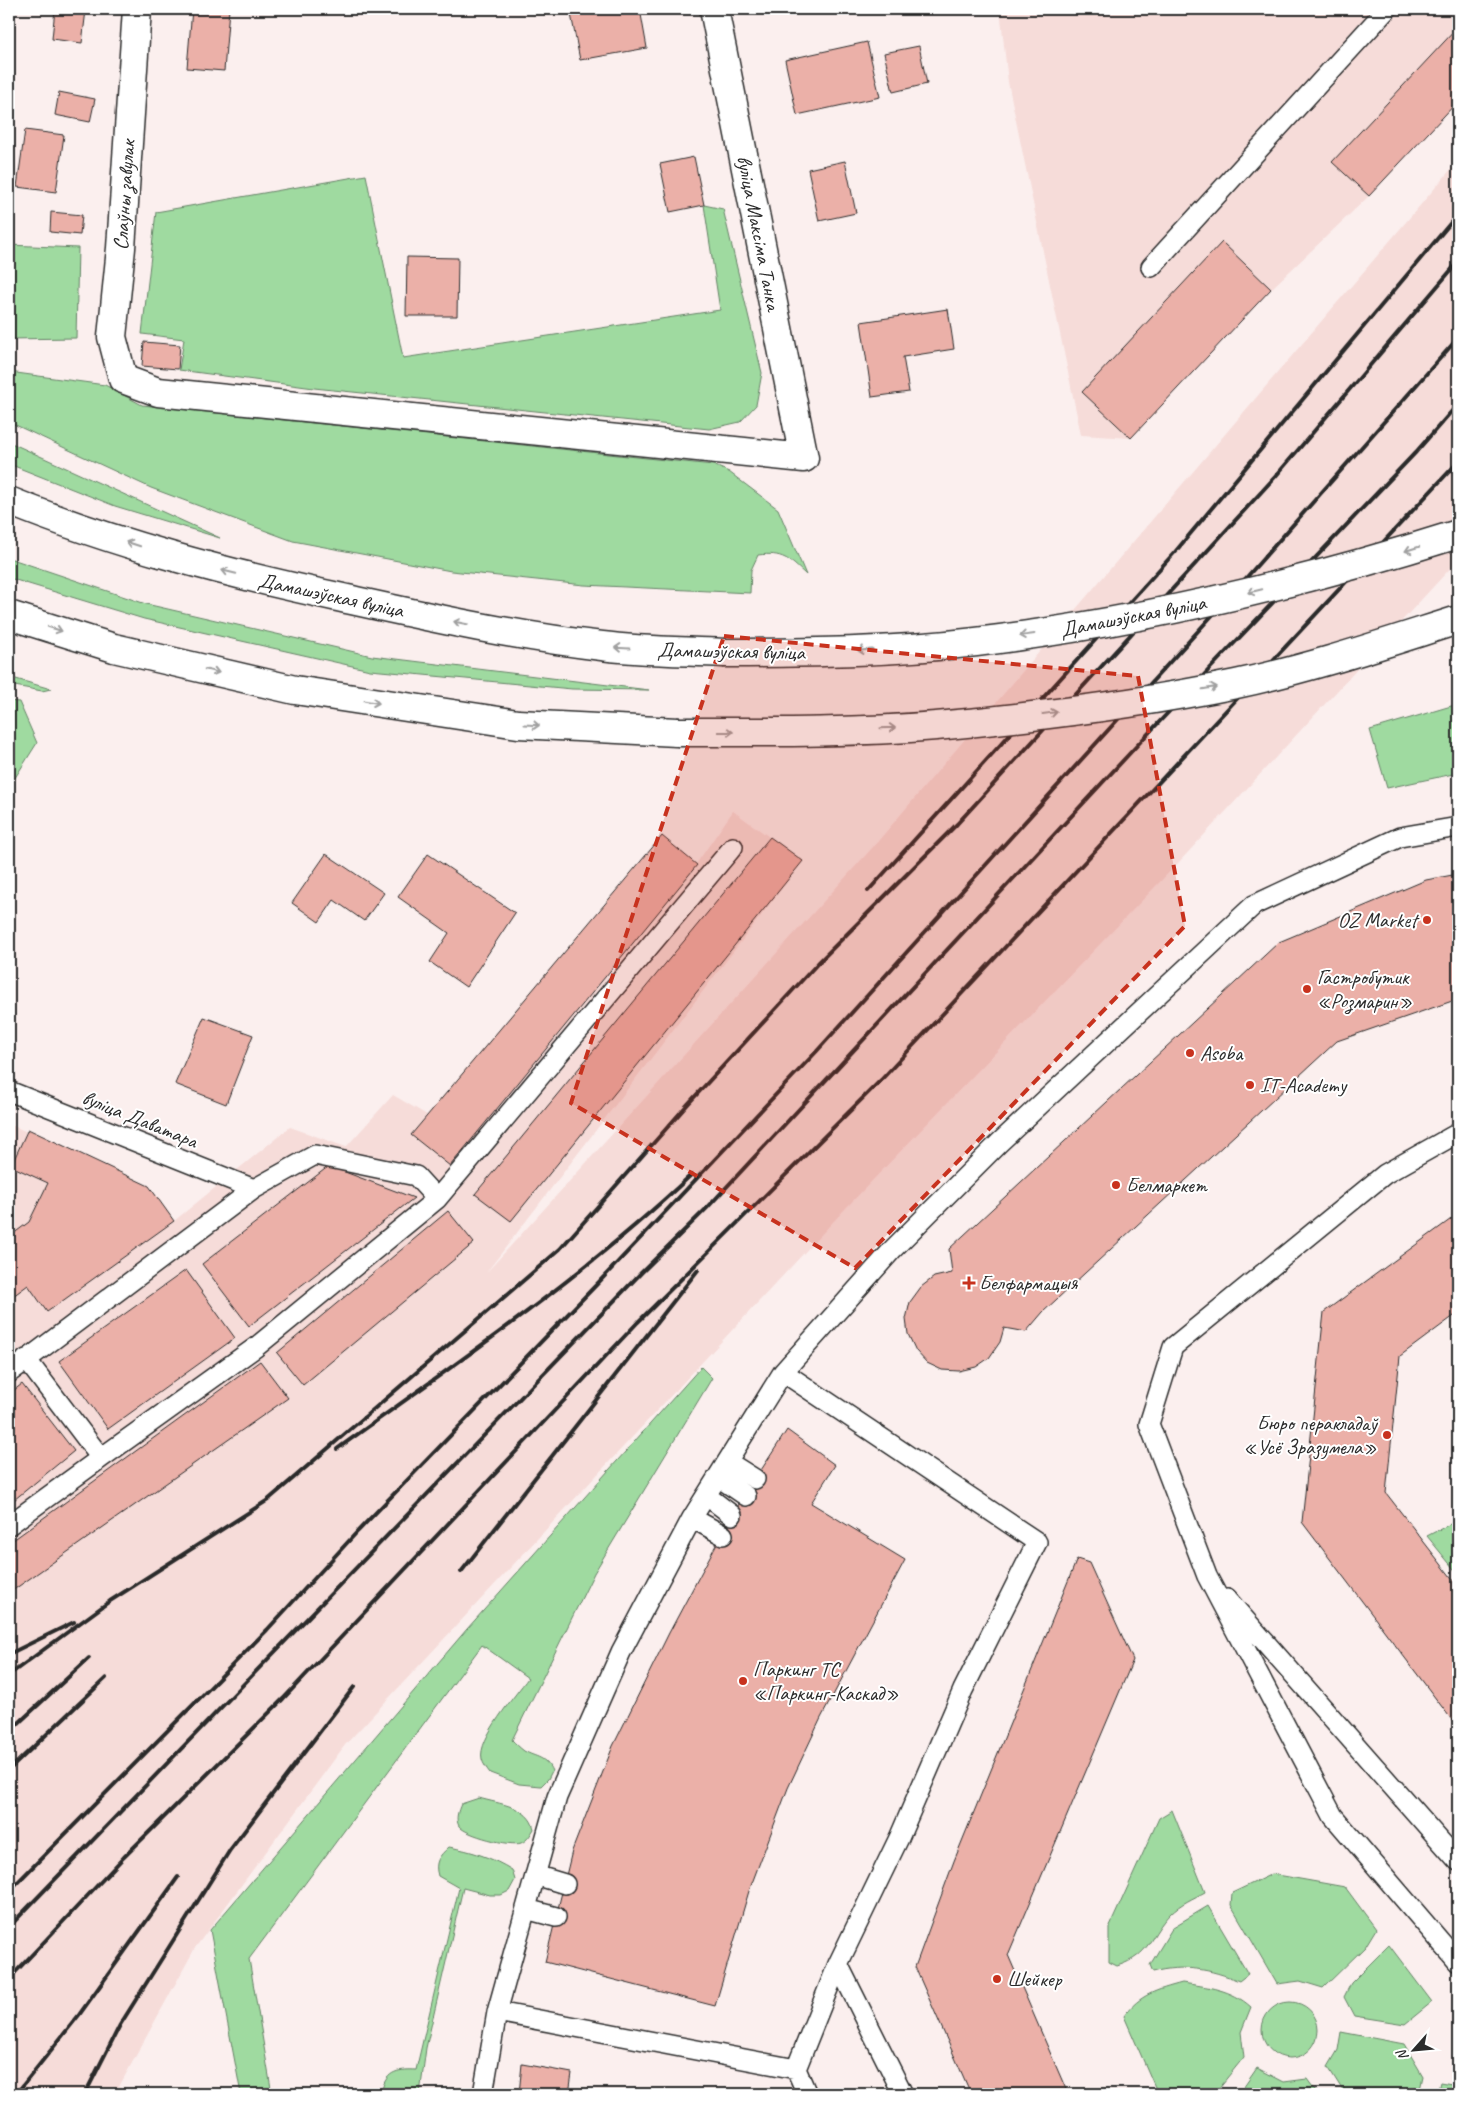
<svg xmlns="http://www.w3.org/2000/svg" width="1467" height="2103" font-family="Caveat,sans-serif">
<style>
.built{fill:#f6dcd9}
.green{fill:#9fdaa0;stroke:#658266}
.building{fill:#ebb0a8;stroke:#2b2b2b}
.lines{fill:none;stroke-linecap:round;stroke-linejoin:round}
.lane-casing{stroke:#2b2b2b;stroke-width:22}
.street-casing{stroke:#2b2b2b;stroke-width:31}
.primary-casing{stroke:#2b2b2b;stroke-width:31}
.lane{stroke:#fff;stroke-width:19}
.street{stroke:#fff;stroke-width:28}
.primary{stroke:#fff;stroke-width:28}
.rail{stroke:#2b2b2b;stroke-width:4}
.primary-bridge-casing{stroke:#2b2b2b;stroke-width:31;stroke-linecap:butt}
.primary-bridge{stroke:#fff;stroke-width:28}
.oneway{stroke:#a0a0a0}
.marked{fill:#c8321e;fill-opacity:0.2;stroke:#c8321e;stroke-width:4;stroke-dasharray:10 6;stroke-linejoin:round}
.poi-dot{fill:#c8321e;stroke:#fff;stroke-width:2}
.labels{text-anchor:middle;stroke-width:4;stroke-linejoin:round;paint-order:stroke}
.street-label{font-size:21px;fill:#2b2b2b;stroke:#fff}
.poi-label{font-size:21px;fill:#2b2b2b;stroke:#fff;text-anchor:start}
</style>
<rect width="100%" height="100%" fill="#fbefee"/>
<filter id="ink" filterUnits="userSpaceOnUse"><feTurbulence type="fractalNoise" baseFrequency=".02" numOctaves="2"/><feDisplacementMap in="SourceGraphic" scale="10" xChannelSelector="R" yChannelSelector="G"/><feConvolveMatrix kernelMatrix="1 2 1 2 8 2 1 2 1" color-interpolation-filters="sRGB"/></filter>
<g filter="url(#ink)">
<path class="built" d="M1000 9H1458V101L1369 196 1271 289 1131 438 1081 435 1008 82Z
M1458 161V560L1180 861 846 1208 345 1745 195 1948 115 2094H9V1124L149 1186 174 1221 290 1127 346 1147 393 1095 427 1115 662 836 694 867 733 811 803 861 486 1273 873 847Z"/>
<path class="green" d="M366 175 403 358 720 310 704 205 723 209 762 373 756 405 740 422 709 429 314 388 179 370 184 339 142 334 156 212Z
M9 245 78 248 76 338 9 339Z
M9 372 105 385 142 405 713 465 729 472 778 509 806 575C789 559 783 552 758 555L751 570 750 593 584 585 451 571 293 541 151 488 9 422Z
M9 442 220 538 115 506 9 464Z
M9 558 146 604 372 656 649 690 572 689 370 670 144 619 9 578Z
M9 677 51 689 42 691 9 685Z
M9 701 19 702 37 743 13 781 9 780Z
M1458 704V773L1387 788 1370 730Z
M701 1367 712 1378 594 1573 512 1740C515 1743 520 1748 524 1751 537 1758 545 1756 552 1771L548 1779 541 1786 519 1784 490 1773C487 1769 483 1764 482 1759 477 1739 516 1695 528 1678L482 1645 249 1959 272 2094H241L210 1930 467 1629Z
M1458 1520V1574L1427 1536Z
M479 1798C499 1804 529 1806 534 1829 530 1835 528 1840 521 1843 511 1847 465 1835 459 1826 455 1819 458 1811 461 1804Z
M1172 1810 1205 1892C1194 1898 1180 1904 1171 1913 1149 1935 1152 1955 1117 1966L1109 1962V1928L1159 1818Z
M449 1847C472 1851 493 1858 512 1870L515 1880 509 1891 501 1895H490L463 1888 426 2048 420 2094H381C385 2072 396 2069 416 2070L459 1888 438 1876C434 1862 439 1856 449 1847Z
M1272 1874 1345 1887 1376 1929 1365 1947 1323 1988 1300 1981 1277 1984 1231 1905 1232 1893Z
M1208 1906 1248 1974 1239 1981C1211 1969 1182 1964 1153 1972L1150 1965 1173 1927Z
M1389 1945 1432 2002 1405 2024 1354 2016 1344 1997 1351 1983Z
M1182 1983C1208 1987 1231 1989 1251 2007L1241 2032 1244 2057 1214 2094H1158L1124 2016C1140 1994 1157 1990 1182 1983Z
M1262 2030a28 28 0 1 1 56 0a28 28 0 1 1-56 0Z
M1341 2032 1404 2044 1423 2076 1419 2094H1345L1328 2067 1338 2050Z
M1257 2068 1284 2082 1307 2079 1318 2094H1239Z
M1440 2082 1458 2085V2094H1437Z"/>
<path class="building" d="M55 9 86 10 82 43 52 39Z
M192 9H229L224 71 187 68Z
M570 9H640L647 48 580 60Z
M1458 27V101L1369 196 1332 162Z
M867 42 880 97 797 115 785 60Z
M919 46 927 84 893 92 884 53Z
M59 92 95 99 90 122 55 115Z
M25 130 64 135 56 192 17 187Z
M694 157 704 205 670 212 660 164Z
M845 161 856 213 819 221 808 169Z
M51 212 82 215 80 235 50 232Z
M1222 242 1271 289 1131 438 1082 392Z
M407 257 458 258 457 316H406Z
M948 309 954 349 903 357 909 392 872 397 861 322Z
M144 342 180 345 178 369 142 366Z
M662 836 697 865 450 1166 411 1135Z
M770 837 803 861 511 1221 475 1194Z
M326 854 384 893 364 921 334 900 319 922 292 903Z
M428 854 515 913 466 987 430 962 449 933 398 897Z
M1458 874V999L1337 1041 1085 1273 1043 1312 1026 1332 1004 1328 1000 1342 989 1358 976 1367 959 1371 942 1370 927 1363 916 1351 908 1334 906 1319 910 1302 921 1287 934 1277 952 1273 949 1249 1279 942 1426 880Z
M204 1017 253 1035 226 1104 175 1084Z
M28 1129 149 1186 174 1221 47 1312 28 1285 9 1299V1237L29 1222 48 1183 11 1166Z
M329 1166 414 1198 249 1326 202 1264Z
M448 1211 474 1243 303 1385 277 1353Z
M1458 1214V1313L1400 1356 1386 1493 1458 1586V1728L1302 1522 1324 1312Z
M186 1270 235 1338 108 1429 59 1361Z
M260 1361 288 1398 9 1593V1543Z
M22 1384 74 1451 9 1504V1394Z
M787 1430 835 1465 811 1503 905 1560 821 1718 788 1788 749 1891 715 2006 545 1962 572 1851 613 1746 669 1633 732 1515Z
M1077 1559 1089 1563 1133 1660 1008 1955 1068 2094H971L915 1967 954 1861Z
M522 2064 572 2073 569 2094H519Z"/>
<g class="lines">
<g class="lane-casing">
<path id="lane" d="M1151 267 1387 9
M9 1091 254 1189
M1458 1133 1385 1174 1173 1347 1149 1424 1207 1576 1333 1816 1458 1962
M783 1372 1037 1542 963 1690 899 1838 838 1964 796 2069 807 2094
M9 1373 254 1189 315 1155 416 1176 437 1199
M101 1458 256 1347 437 1199 733 847
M728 1462 755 1479
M718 1477 746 1496
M707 1496 732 1515
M692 1518 723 1535
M9 1525 101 1458 26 1359
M1227 1599 1458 1861
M535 1875 565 1884
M526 1909 556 1917
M838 1964 903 2094
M497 2012 796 2069
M483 2094 497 2012 557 1797 621 1652 692 1518 783 1372 893 1249 999 1143 1254 905 1400 837 1458 827"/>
</g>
<g class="street-casing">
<path id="street" d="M137 9 121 248 112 337 123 379 158 392 804 458 714 9"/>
</g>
<g class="primary-casing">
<path id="primary" d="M9 501C115 544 226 573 338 597 425 616 513 636 602 646 642 651 683 651 723 653
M9 615 114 648 295 690 518 724 677 732"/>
</g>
<use href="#lane" class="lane"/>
<use href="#street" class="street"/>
<use href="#primary" class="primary"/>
<path class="rail" d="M868 891 1175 552 1458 214
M337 1449C458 1362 582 1278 691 1175
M461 1572 698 1270
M9 1654 74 1622
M9 1675 110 1601 268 1500 560 1249 688 1104 818 963 957 824 1275 477 1458 262
M9 1732 89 1658
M9 1770 106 1678
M9 1891 267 1630 358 1531 599 1282 817 1051 1238 587 1458 338
M9 1927 641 1273 708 1207 1143 739 1416 452 1458 404
M9 1979 124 1857 283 1699 638 1322 881 1080 1458 462
M16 2094 79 2015 178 1877
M85 2094 120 2025 230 1850 354 1687"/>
<g class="primary-bridge-casing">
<path id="primary-bridge" d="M723 653C807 653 892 652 976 642 1140 622 1300 584 1458 534
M677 732C763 732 850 733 936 726 1036 717 1138 704 1236 684 1312 668 1385 643 1458 620"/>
</g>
<use href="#primary-bridge" class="primary-bridge"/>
</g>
<defs><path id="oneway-shaft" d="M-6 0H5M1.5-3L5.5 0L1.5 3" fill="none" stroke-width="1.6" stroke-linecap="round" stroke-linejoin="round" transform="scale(1.25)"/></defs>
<g class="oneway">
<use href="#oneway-shaft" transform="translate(133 544) rotate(-162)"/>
<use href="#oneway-shaft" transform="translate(1412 549) rotate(163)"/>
<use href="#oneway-shaft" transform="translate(229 572) rotate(-166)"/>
<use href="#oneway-shaft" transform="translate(1255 591) rotate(166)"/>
<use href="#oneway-shaft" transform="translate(461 623) rotate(-169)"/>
<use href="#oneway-shaft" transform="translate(55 629) rotate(17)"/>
<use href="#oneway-shaft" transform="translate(1027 635) rotate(172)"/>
<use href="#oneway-shaft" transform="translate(622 648) rotate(-177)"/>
<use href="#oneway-shaft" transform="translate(865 650) rotate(176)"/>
<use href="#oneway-shaft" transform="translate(212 671) rotate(13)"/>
<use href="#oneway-shaft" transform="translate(1210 688) rotate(-10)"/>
<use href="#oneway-shaft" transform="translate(372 702) rotate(9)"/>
<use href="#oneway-shaft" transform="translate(1050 713) rotate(-8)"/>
<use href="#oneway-shaft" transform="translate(532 725) rotate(3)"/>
<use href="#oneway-shaft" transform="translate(888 728) rotate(-2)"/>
<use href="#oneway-shaft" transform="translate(726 732)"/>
</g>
</g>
<path class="marked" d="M724 636 1138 676 1185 926 855 1268 571 1103Z"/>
<g class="poi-dot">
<circle cx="1427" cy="920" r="5"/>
<circle cx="1307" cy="989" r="5"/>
<circle cx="1190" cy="1053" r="5"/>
<circle cx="1250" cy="1085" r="5"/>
<circle cx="1116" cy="1185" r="5"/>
<path d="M966.5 1275.5h5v5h5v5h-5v5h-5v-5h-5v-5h5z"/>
<circle cx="1387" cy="1435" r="5"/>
<circle cx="743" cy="1681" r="5"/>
<circle cx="997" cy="1979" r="5"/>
</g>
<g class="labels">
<g class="street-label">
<text transform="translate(124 195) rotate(-86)" y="7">Слаўны завулак</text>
<text transform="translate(759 233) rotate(79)" y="7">вуліца Максіма Танка</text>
<text transform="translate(331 595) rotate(12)" y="7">Дамашэўская вуліца</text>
<text transform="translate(1133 616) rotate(-11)" y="7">Дамашэўская вуліца</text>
<text transform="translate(731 651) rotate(1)" y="7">Дамашэўская вуліца</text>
<text transform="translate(140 1119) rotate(22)" y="7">вуліца Даватара</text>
</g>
<g class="poi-label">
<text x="1417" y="927" text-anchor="end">OZ Market</text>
<text x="1317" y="984">Гастробутик<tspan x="1317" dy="24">«Розмарин»</tspan></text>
<text x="1200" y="1060">Asoba</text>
<text x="1260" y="1092">IT-Academy</text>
<text x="1126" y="1192">Белмаркет</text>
<text x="979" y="1290">Белфармацыя</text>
<text x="1377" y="1430" text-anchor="end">Бюро перакладаў<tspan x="1377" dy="24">«Усё Зразумела»</tspan></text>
<text x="753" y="1676">Паркинг ТС<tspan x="753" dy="24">«Паркинг-Каскад»</tspan></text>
<text x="1007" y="1986">Шейкер</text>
</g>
</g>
<rect width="1467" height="2103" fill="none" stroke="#fff" stroke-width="30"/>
<rect x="15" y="15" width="1437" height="2073" fill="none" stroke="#2b2b2b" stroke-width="2" filter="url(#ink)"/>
<g transform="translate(1414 2050) rotate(243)" stroke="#ffffff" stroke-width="4" paint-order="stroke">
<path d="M0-4L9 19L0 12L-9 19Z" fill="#2b2b2b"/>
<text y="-8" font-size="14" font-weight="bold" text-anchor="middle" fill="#2b2b2b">N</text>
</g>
</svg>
